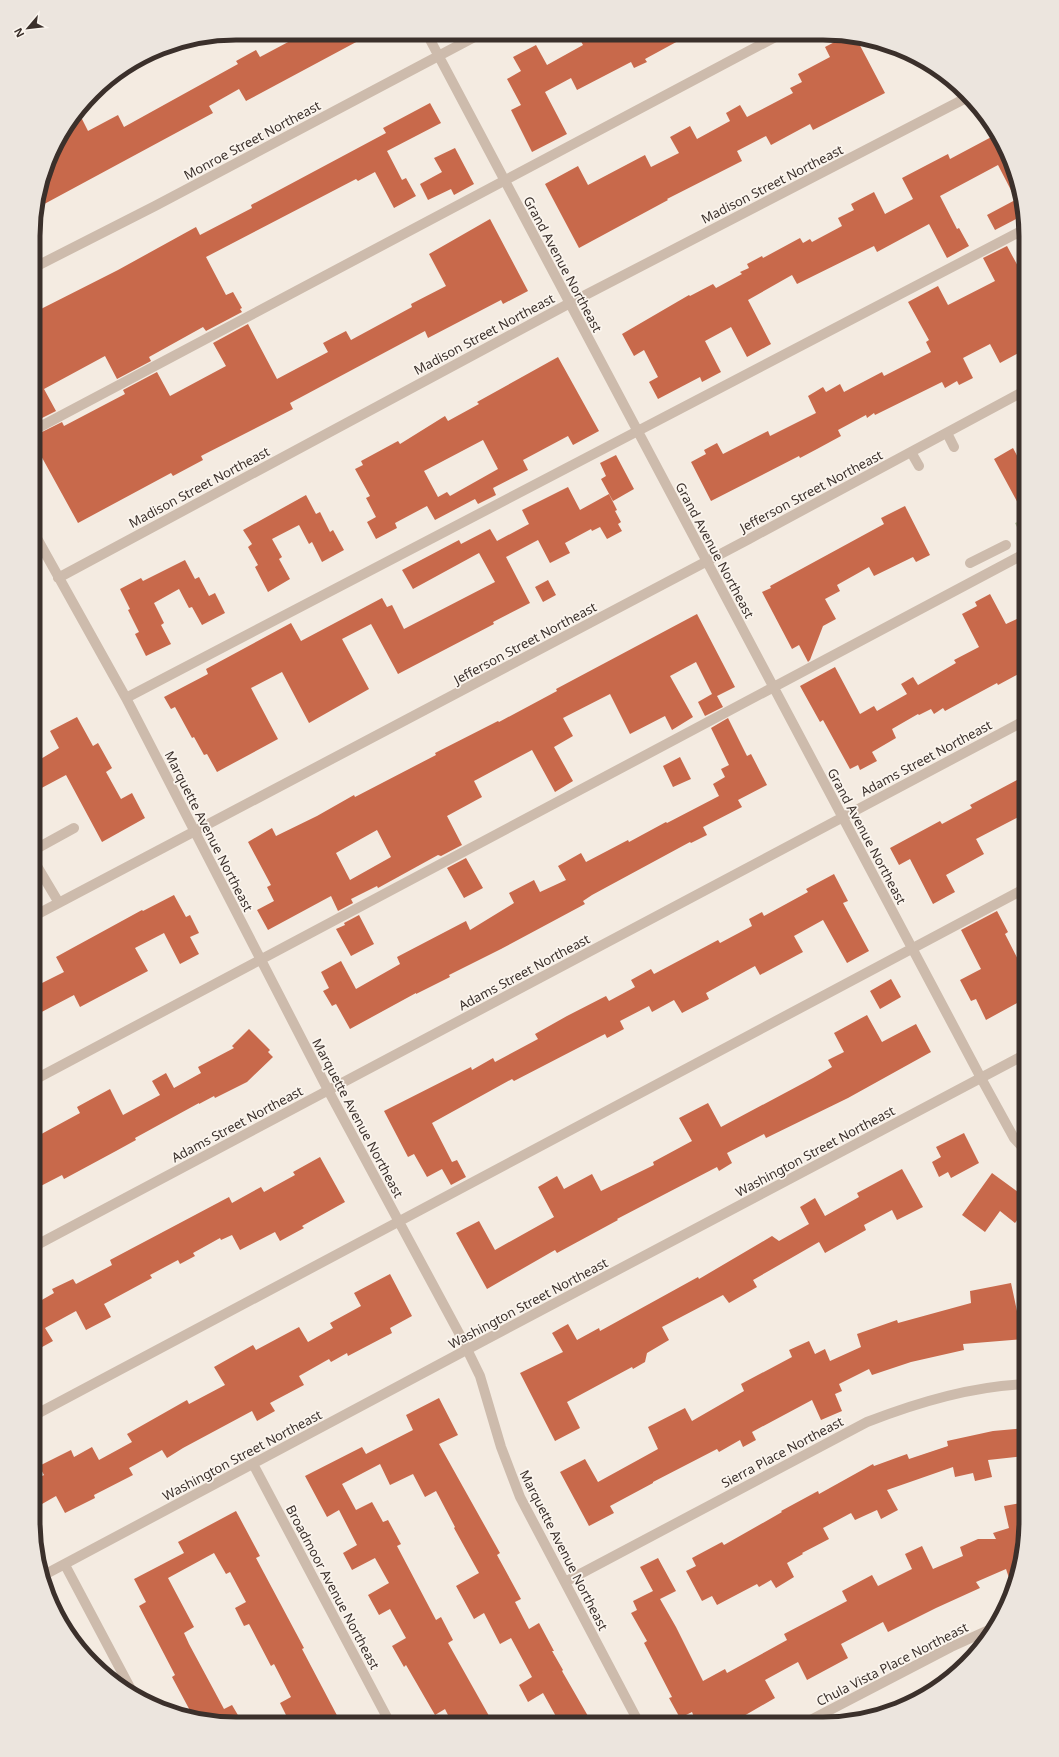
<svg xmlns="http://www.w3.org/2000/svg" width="1059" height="1757" font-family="'Noto Sans',sans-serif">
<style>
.green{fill:#b8c4a0}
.building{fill:#c8694b;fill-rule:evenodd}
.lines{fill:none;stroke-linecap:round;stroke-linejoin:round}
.minor{stroke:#cdbbac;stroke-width:10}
.labels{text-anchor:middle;stroke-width:3.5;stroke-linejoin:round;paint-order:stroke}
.street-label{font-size:13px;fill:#3b302b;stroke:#fbf5ee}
.rim{fill:none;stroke:#3b302b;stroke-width:5}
</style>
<rect width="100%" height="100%" fill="#f4ebe1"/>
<path class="green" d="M1026 518V540L1024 541 1015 523Z"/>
<path class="building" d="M305 33H373L246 101 239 89 209 106 213 113 35 209 54 146 79 113 88 131 118 115 124 127 238 64 236 61 256 50 260 57Z
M577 34H691L645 59 647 62 634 68 631 62 577 90 571 78 545 92 567 134 532 152 511 110 521 105 507 79 521 71 513 57 536 45 547 65 583 45Z
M848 35 855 36 885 93 813 130 810 124 771 145 766 136 737 151 742 161 667 199 668 200 579 248 545 184 578 166 588 185 645 155 651 167 679 153 670 137 690 126 697 139 730 121 726 113 740 105 747 117 793 93 790 88 802 82 798 74 830 57 825 47Z
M430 103 441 123 387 151 402 180 406 178 416 196 394 208 375 172 358 181 356 179 206 257 226 295 233 292 242 308 240 309 242 312 206 331 203 327 149 357 151 361 117 379 105 356 44 389 56 411 34 422 35 312 118 270 196 227 200 235 252 208 251 205 386 133 383 128Z
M997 134 1011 158 1018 195 1014 196 998 165 940 196 957 229 959 228 969 246 947 258 929 224 877 252 874 246 797 284 792 275 748 300 771 344 747 357 731 327 705 341 721 372 702 382 700 377 658 399 649 382 658 377 644 350 634 356 622 334 689 295 690 296 713 284 716 288 742 274 740 272 749 268 747 264 762 256 763 258 800 238 803 243 810 239 812 242 842 226 838 218 854 210 851 204 874 192 885 214 913 199 902 178 948 154 950 159Z
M455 148 474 184 454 195 451 189 428 200 420 184 442 172 434 158Z
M1019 198 1022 216 995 230 987 215Z
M490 219 528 291 503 304 501 300 428 338 425 331 290 403 293 409 201 456 203 460 173 476 171 473 78 523 34 443V436L62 422 64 426 125 394 123 390 157 372 170 396 226 366 213 343 248 324 277 379 328 352 323 343 346 331 351 340 412 307 411 304 446 286 429 254Z
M1007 246 1026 281V349L1000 363 990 344 963 358 973 378 959 385 957 381 945 388 942 382 875 415 874 413 867 418 866 415 838 430 841 436 817 449 800 458 799 456 711 501 691 462 706 454 704 450 717 443 723 454 768 431 770 436 816 413 808 396 823 387 826 392 840 384 844 392 882 372 884 376 931 352 926 342 929 340 908 302 938 286 948 305 995 281 983 258Z
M558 357 599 431 573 445 568 436 523 460 528 470 493 488 496 495 478 504 475 499 435 520 427 506 395 523 397 528 376 539 367 522 376 517 366 498 370 496 355 469 363 465 361 461 398 441 400 444 445 416 448 421 479 404 477 402ZM483 440 498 469 450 496 447 492 438 497 424 471Z
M1013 448 1026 473V518L994 459Z
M616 455 634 489 613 501 601 479 606 476 600 463Z
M568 487 580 510 609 494 617 510 615 511 621 522 618 524 622 531 607 539 600 527 592 531 591 529 565 543 570 553 550 563 538 540 506 557 530 603 493 622 494 624 398 674 371 624 342 639 369 689 309 723 282 672 251 688 278 739 217 772 207 754 204 755 194 737 192 738 175 707 171 709 164 697 208 674 206 669 291 623 301 641 382 598 387 607 392 605 404 629 495 582 479 553 413 589 402 570 459 540 461 544 490 529 497 541 529 524 522 510Z
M306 495 316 514 320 512 330 532 333 530 344 550 322 562 312 542 309 544 299 525 272 539 282 557 279 559 290 579 268 592 255 567 258 565 248 547 252 544 243 530Z
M905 506 930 555 916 562 913 557 874 576 869 567 837 585 840 591 825 599 836 619 823 626 810 660 808 662 799 645 792 649 762 592 771 588 770 586 884 524 881 518Z
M185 560 195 579 199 577 209 596 215 593 225 613 202 625 192 607 189 608 179 589 154 603 164 623 161 625 171 644 146 656 135 634 139 632 128 610 130 609 120 589 141 578 143 581Z
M548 580 556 595 543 602 535 587Z
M990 594 1006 624 1026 615V670L998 685 997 683 945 711 943 708 934 714 931 709 919 715 918 714 892 729 896 738 872 752 877 761 860 770 858 765 850 769 823 720 820 722 800 686 835 667 860 714 874 706 877 711 907 694 901 684 913 677 918 685 956 663 954 660 979 647 962 614 977 606 975 602Z
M697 614 735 687 717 696 723 707 705 716 698 702 712 694 696 662 670 676 693 717 672 730 665 716 630 734 610 694 563 718 573 736 554 747 573 781 555 792 532 750 474 781 482 797 447 816 462 845 441 856 438 855 378 888 377 886 351 899 353 903 338 911 331 896 268 930 257 910 274 901 267 887 271 885 248 842 272 828 276 836 317 816 354 795 355 797 436 755 435 753 498 721 499 722 557 691 556 689ZM377 830 391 857 350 880 336 853Z
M77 717 93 746 98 743 112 768 106 772 121 799 132 793 145 818 102 842 66 775 34 792V763L59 748 50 731Z
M728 718 747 756 751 754 767 785 738 800 742 807 703 827 707 835 691 843 690 842 592 895 583 901 585 904 501 949 449 975 450 977 416 994V993L350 1029 336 1004 332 1006 323 991 329 988 321 972 341 961 356 989 400 964 397 957 466 921 470 930 514 903 509 893 534 880 540 892 566 880 558 866 581 853 586 862 628 840 629 842 666 822 667 823 719 796 713 784 725 777 721 769 729 765 711 728Z
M680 757 691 779 673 787 663 766Z
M1017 780 1020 785 1026 781V813L976 839 984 854 946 875 955 892 933 904 910 859 899 865 890 848 940 821 942 824 972 808 970 805Z
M466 858 483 888 464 898 447 868Z
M834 874 848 901 843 903 869 951 847 963 823 920 794 936 803 952 760 975 755 966 706 993 709 999 682 1013 674 1000 652 1012 649 1006 620 1021 624 1029 607 1038 605 1034 514 1081 512 1079 432 1123 452 1162 457 1160 466 1177 451 1185 442 1169 427 1177 414 1154 408 1157 384 1111 471 1067 472 1070 493 1058 495 1062 538 1039 535 1034 567 1016 606 996 609 1001 635 987 631 980 651 969 654 974 718 940 720 943 752 926 749 919 762 912 764 916 808 892 806 889Z
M174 895 186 917 190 915 199 933 190 937 199 954 180 964 164 933 135 948 148 971 80 1007 74 995 34 1016V987L64 972 56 957 142 910 143 911Z
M997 911 1008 932 1005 934 1026 975V998L986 1020 976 999 971 1001 960 980 981 969 961 930Z
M359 915 374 944 351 956 336 929 345 925 344 923Z
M891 979 901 997 880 1009 870 991Z
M867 1015 882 1042 916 1024 931 1052 848 1098 766 1138 764 1134 727 1153 732 1163 719 1171 717 1167 617 1219 618 1220 557 1253 555 1250 487 1289 456 1233 479 1221 495 1250 554 1217 538 1187 557 1176 564 1189 592 1174 601 1191 654 1165 653 1162 692 1141 679 1118 708 1103 721 1127 813 1078 832 1067 828 1060 844 1052 834 1033Z
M249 1029 270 1050 268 1052 273 1057 247 1082 215 1098 214 1096 199 1104V1103L135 1138 136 1140 116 1151 64 1179 62 1175 33 1190 34 1138 80 1113 77 1107 110 1089 123 1115 160 1095 152 1081 166 1073 174 1088 201 1073 198 1067 234 1048 232 1046Z
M964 1133 979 1163 951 1178 948 1172 939 1177 932 1162 941 1157 936 1147Z
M320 1157 345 1202 302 1226 304 1228 280 1241 275 1232 240 1250 232 1235 221 1240 220 1238 193 1253 195 1256 180 1264 178 1260 150 1275 152 1278 104 1304 111 1317 86 1330 76 1311 45 1328 53 1341 33 1352V1305L54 1293 52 1289 73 1279 76 1284 112 1265 110 1260 229 1197 232 1203 261 1187 264 1192 295 1175 293 1172Z
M902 1169 923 1207 897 1220 892 1210 864 1225 866 1230 825 1253 819 1242 753 1280 757 1287 729 1303 723 1295 662 1327 669 1340 647 1353 645 1362 633 1369 632 1367 567 1402 580 1428 555 1441 520 1373 563 1352 552 1333 568 1324 577 1340 599 1328 600 1331 698 1277 699 1279 772 1236 779 1241 809 1224 800 1207 815 1198 825 1216 859 1197 857 1193Z
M992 1173 1026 1198V1208L1015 1223 1000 1211 985 1232 962 1215Z
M390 1274 412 1316 390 1328 392 1333 348 1356 347 1353 331 1362 329 1359 299 1376 304 1385 270 1403 275 1411 257 1421 252 1411 183 1448 167 1458 162 1450 129 1468 133 1475 94 1495 95 1498 65 1513 56 1496 42 1504 33 1487V1481L44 1475 39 1466 71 1450 74 1457 92 1447 99 1460 132 1442 127 1434 187 1400 189 1404 225 1385 214 1367 253 1345 256 1350 299 1327 308 1342 333 1328 330 1323 361 1306 354 1293Z
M1011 1283 1023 1339 963 1344 964 1350 911 1362 872 1375 869 1369 839 1384 842 1391 835 1394 842 1411 821 1420 812 1400 752 1432 756 1440 743 1447 740 1440 719 1452 717 1449 653 1482V1483L610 1506 614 1513 589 1526 560 1472 585 1459 598 1482 658 1449 648 1427 685 1408 692 1421 744 1391 741 1384 792 1357 789 1350 809 1341 815 1354 825 1349 830 1361 861 1347 857 1334 897 1320 898 1323 971 1303 970 1291Z
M439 1398 458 1435 439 1444 500 1553 497 1555 521 1599 515 1602 529 1629 539 1623 554 1651H552L563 1670 562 1671 592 1723H552L558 1720 543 1693 528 1702 519 1685 532 1677 511 1638 500 1644 484 1613 474 1619 456 1586 479 1573 454 1528 455 1527 436 1491 425 1497 413 1474 390 1485 380 1464 342 1484 356 1510 372 1502 383 1522 388 1520 401 1544 397 1546 436 1620 441 1617 453 1640 448 1643 493 1723H452L445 1709 435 1715 406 1665 404 1667 392 1646 406 1638 390 1609 379 1615 368 1595 389 1583 375 1558 352 1570 343 1553 357 1545 339 1510 327 1517 305 1476 362 1447 366 1454 413 1430 406 1415Z
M1026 1428V1456L988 1460 992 1477 975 1481 973 1473 955 1477 953 1467 887 1490 898 1510 881 1519 877 1510 855 1520 851 1513 823 1528 829 1539 802 1553 803 1554 787 1563 794 1577 776 1588 771 1580 759 1587 757 1584 717 1605 712 1596 702 1601 686 1571 696 1566 692 1558 722 1542 724 1545 782 1512 781 1511 818 1491 819 1494 873 1464 874 1466 907 1454 909 1459 948 1446 947 1441 993 1431Z
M1026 1502V1535L1013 1590 1006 1569 976 1582 980 1588 936 1608 888 1632 883 1622 841 1644 848 1658 807 1680 798 1662 765 1680 775 1698 730 1724H697L692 1712 680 1718 669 1698 672 1697 644 1643 647 1641 631 1613 637 1610 633 1601 653 1591 640 1567 658 1558 676 1591 660 1599 676 1627 703 1681 725 1669 727 1673 787 1640 784 1634 847 1601 842 1591 872 1575 878 1586 912 1569 905 1554 922 1546 933 1569 963 1556 960 1547 978 1539H996L993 1533 1009 1528 1004 1506Z
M236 1511 260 1556 256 1558 304 1648 302 1649 341 1723H290L280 1703 291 1697 274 1664 271 1666 249 1624 244 1626 235 1608 246 1602 230 1572 226 1574 214 1553 168 1578 194 1627 184 1633 189 1644 224 1709 232 1705 242 1722H210L194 1718 172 1677 175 1675 139 1606 146 1602 134 1579 184 1553 178 1542Z"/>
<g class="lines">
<path class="minor" d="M427 34 981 1078 1014 1138 1026 1151
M35 267 155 206 480 34
M34 430 779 35
M947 433 954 447
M911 452 919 466
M34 533 126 698 328 1090 460 1335 480 1376 501 1447 520 1497 639 1723
M970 563 1006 545
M58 578 570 303 968 97
M126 698 1025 229
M34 850 74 828
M34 861 59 903
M34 916 749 539 1026 390
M34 1080 1026 553
M33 1247 1026 720
M33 1416 1026 888
M253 1464 390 1723
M65 1565 134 1695
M44 1575 485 1340 1026 1054
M565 1582 867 1422C918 1402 971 1386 1026 1384
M803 1724 951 1647 993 1628"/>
</g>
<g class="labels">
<g class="street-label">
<text transform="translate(252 140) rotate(-28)" y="5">Monroe Street Northeast</text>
<text transform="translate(772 184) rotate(-27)" y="5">Madison Street Northeast</text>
<text transform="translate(563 264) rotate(62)" y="5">Grand Avenue Northeast</text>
<text transform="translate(484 334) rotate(-28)" y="5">Madison Street Northeast</text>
<text transform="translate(199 487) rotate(-28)" y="5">Madison Street Northeast</text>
<text transform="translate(811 491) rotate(-28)" y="5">Jefferson Street Northeast</text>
<text transform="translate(715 550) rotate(62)" y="5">Grand Avenue Northeast</text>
<text transform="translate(525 643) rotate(-28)" y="5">Jefferson Street Northeast</text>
<text transform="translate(926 758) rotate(-28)" y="5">Adams Street Northeast</text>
<text transform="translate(209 831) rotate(63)" y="5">Marquette Avenue Northeast</text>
<text transform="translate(867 836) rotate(62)" y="5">Grand Avenue Northeast</text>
<text transform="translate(524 972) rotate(-28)" y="5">Adams Street Northeast</text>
<text transform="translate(358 1118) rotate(62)" y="5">Marquette Avenue Northeast</text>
<text transform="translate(237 1124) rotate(-28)" y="5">Adams Street Northeast</text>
<text transform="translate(815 1151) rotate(-28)" y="5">Washington Street Northeast</text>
<text transform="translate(528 1303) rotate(-28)" y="5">Washington Street Northeast</text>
<text transform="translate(782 1452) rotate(-28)" y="5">Sierra Place Northeast</text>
<text transform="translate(242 1455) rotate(-28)" y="5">Washington Street Northeast</text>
<text transform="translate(564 1550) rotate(63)" y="5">Marquette Avenue Northeast</text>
<text transform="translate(333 1587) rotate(62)" y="5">Broadmoor Avenue Northeast</text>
<text transform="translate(892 1664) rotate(-27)" y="5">Chula Vista Place Northeast</text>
</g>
</g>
<path d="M0 0H1059V1757H0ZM236 40H823A196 196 0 0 1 1019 236V1521A196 196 0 0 1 823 1717H236A196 196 0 0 1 40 1521V236A196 196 0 0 1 236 40Z" fill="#ece5de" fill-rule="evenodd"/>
<path class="rim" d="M236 40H823A196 196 0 0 1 1019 236V1521A196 196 0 0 1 823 1717H236A196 196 0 0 1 40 1521V236A196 196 0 0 1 236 40Z"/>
<g transform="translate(28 28) rotate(242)" stroke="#fbf5ee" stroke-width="3" paint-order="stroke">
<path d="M0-3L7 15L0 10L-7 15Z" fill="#3b302b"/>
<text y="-6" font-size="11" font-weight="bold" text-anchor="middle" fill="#3b302b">N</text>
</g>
</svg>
